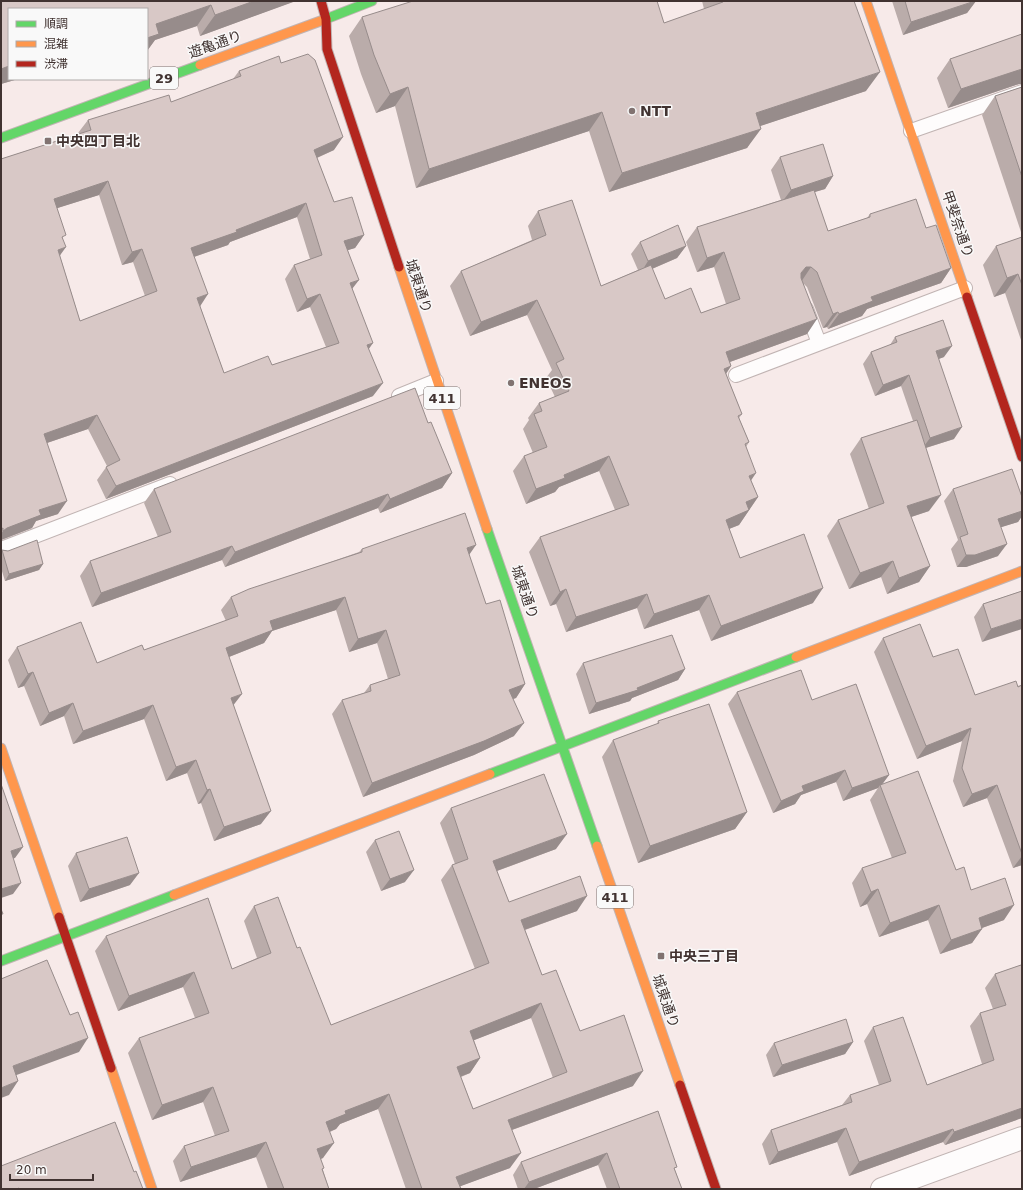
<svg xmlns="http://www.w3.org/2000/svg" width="1023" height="1190" font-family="'DejaVu Sans','Noto Sans JP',sans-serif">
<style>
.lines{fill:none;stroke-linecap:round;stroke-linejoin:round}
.lane-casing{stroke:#c1b4b3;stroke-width:16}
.street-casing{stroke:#c1b4b3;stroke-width:24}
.fast-casing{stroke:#c1b4b3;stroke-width:11}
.slow-casing{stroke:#c1b4b3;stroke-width:11}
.jam-casing{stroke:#c1b4b3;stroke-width:11}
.lane{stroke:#fefcfc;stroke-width:14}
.street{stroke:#fefcfc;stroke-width:22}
.fast{stroke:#63d668;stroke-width:9}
.slow{stroke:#ff974d;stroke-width:9}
.jam{stroke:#b3261e;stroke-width:9}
.wall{fill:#baacaa;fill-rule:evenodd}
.shaded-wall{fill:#978c8b}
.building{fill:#d8c8c6;stroke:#978c8b;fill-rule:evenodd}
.poi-dot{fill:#817371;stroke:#f9f9f9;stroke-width:1.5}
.labels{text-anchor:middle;stroke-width:3;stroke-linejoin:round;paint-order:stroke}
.shield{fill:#f9f9f9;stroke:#786e6d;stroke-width:1}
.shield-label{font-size:13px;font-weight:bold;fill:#413331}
.street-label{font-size:14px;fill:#413331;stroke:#f9f9f9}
.poi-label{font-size:14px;font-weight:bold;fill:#413331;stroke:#f9f9f9;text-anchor:start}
</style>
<rect width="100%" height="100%" fill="#f7eae9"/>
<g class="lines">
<g class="lane-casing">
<path id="lane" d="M911 131 1022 92
M806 309 819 343
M736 375 965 288
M399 396 436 381
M1 549 170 484"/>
</g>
<g class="street-casing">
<path id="street" d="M882 1189 1022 1138"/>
</g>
<g class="fast-casing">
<path id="fast" d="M326 19 372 1
M1 138 200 65
M487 529 597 846
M490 774 796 657
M1 961 174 895"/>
</g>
<g class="slow-casing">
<path id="slow" d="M866 1 967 297
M200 65 326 19
M399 267 487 529
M796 657 1022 571
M1 748 59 917
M597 846 680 1085
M174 895 490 774
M111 1068 152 1189"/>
</g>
<g class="jam-casing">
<path id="jam" d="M321 1 326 19 327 49 399 267
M967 297 1022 457
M59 917 111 1068
M680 1085 716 1189"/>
</g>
<use href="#lane" class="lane"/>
<use href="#street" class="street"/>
<use href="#fast" class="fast"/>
<use href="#slow" class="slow"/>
<use href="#jam" class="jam"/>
</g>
<path class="wall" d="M1 1H295L200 36 197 26 155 40 147 51V9L9 79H18L1 84Z
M702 1H854L866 91 760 126 747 148 609 192 589 131 416 188 395 106 376 113 361 74 349 36 362 17 664 23 704 9Z
M892 1H976L967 13 903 35Z
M1022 34V84H1019L948 108 937 78 950 59Z
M281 63 334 150 317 158 334 202 364 235 355 248 348 250 352 289 369 349 373 396 106 499 97 480 107 466 88 429 47 443 58 514 36 521 32 528 1 540V159L79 134 78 133 88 120 171 102 233 79 239 71ZM99 195 122 265 133 262 145 296 80 321 60 256 63 239 57 208ZM297 217 310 259 294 265 285 279 297 312 310 307 326 347 272 365 224 373 200 306 194 257 228 245 230 242Z
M1022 87V235L982 115 995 96Z
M780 157 833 176 825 189 814 192 828 231 867 218 870 214 926 228 951 268 941 283 867 309 862 316 828 329 827 327 823 328 807 287 804 284 807 334 730 362 731 366 726 374 742 414 739 418 749 442 746 447 751 480 758 497 739 525 729 529 740 558 813 603 711 641 699 610 644 629 637 608 566 632 556 604 550 606 529 552 540 537 615 510 599 471 559 487 555 492 526 504 513 471 524 456 533 453 523 429 529 420 528 418 539 403 555 397 546 378 552 370 527 315 470 336 450 286 461 271 532 240 528 226 538 211 601 286 638 270 631 254 640 242 686 246 677 258 652 269 665 299 701 313 726 304 714 267 697 272 686 242 697 227 781 200 771 170Z
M1022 237V343L1005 293 994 297 983 265 996 246Z
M895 337 944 357 938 359 954 439 926 448 929 511 911 517 930 566 919 582 887 594 881 577 849 589 827 536 838 520 869 509 850 454 861 438 913 421 901 386 875 396 863 364 871 352 890 345Z
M428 423 452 473 442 488 380 513 378 508 225 567 222 560 92 607 80 576 90 561 158 537 144 503 154 489Z
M953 489 1022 497V516L1018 522 1001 527 998 556 966 567H957L951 549 958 540 944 501Z
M362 549 469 555 486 604 525 684 516 698 513 699 514 736 474 755 363 797 332 714 342 700 364 693 370 685 388 679 377 643 349 652 336 610 272 631 264 643 229 657 234 706 261 824 214 841 201 803 198 804 187 773 166 781 144 719 73 744 64 716 40 726 24 686 18 688 8 660 17 647 97 663 144 650 226 621 221 610 231 597 359 552Z
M2 550 43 564 39 570 5 581 1 568V552Z
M1022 591 982 642 974 617 983 604Z
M883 638 933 657 975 695 1022 685V865L1013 868 987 798 963 807 953 781 962 741 917 759 874 652Z
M583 663 685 669 678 680 632 698 630 701 589 714 576 674Z
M737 692 812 700 889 775 882 784 956 870 971 890 1004 920 982 928 972 943 940 954 928 920 879 937 867 904 860 907 852 883 862 868 892 858 870 800 878 788 843 801 836 782 801 795 795 804 773 813 728 704Z
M658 721 747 812 735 829 638 863 602 757 613 740 657 724Z
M451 808 556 849 497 871 509 902 577 911 525 930 542 975 580 1031 633 1086 512 1130 510 1168 460 1186 461 1189H406L378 1109 340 1124 336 1129 330 1132 323 1158 321 1159 323 1170 329 1189H268L256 1157 180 1182 173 1161 184 1146 215 1136 203 1102 152 1120 128 1053 139 1038 195 1018 183 987 118 1011 95 951 106 936 232 969 257 958 244 921 254 906 297 948 331 1025 475 969 441 880 452 865 455 864 440 823ZM531 1018 553 1078 473 1109 461 1077 470 1073 480 1058 474 1040Z
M375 840 405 882 381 891 366 852Z
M76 853 130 885 80 902 68 866Z
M1021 965 1022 1118 945 1145 943 1142 849 1176 837 1142 769 1165 762 1144 771 1130 842 1105 850 1095 879 1085 864 1041 873 1027 927 1085 982 1064 970 1026 980 1013 993 1009 985 988 995 974Z
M853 1042 845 1054 773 1077 766 1055 774 1043Z
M658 1111 675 1170 682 1189H607L598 1165 534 1189H518L513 1175 521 1162Z"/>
<path class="shaded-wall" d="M254 1H296L200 36 215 15Z
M976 1 967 13 903 35 911 22Z
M211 5 197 26 155 40 147 51V37L156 24Z
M9 66V79H18L1 84V69Z
M1022 69V84H1019L948 108 961 89Z
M880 72 866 91 742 132 756 113Z
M408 87 395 106 376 113 390 94Z
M602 112 589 131 416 188 429 169Z
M761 129 747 148 609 192 622 173Z
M343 137 334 150 305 163 314 150Z
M833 176 825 189 782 202 791 190Z
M108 181 99 195 45 212 54 199Z
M306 203 297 217 230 242 228 245 182 261 191 248 236 230Z
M364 235 355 248 335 254 344 241Z
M686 246 677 258 640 274 648 261Z
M66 247 56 261 58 250Z
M142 249 133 262 122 265 132 252Z
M724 252 714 267 697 272 707 258Z
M806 267H811L801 282V273Z
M951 268 941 283 867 309 862 316 828 329 839 314 871 297Z
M1018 274 1005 293 994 297 1007 278Z
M359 280 349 293 350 283Z
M208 294 199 308 197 298Z
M320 294 310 307 297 312 307 299Z
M537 300 527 315 470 336 481 322Z
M838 312 827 327 823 328 833 314Z
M817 319 807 334 716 367 726 352Z
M373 343 364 356 367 345Z
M952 346 944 357 928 363 936 351Z
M731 366 721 381 724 369Z
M909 375 901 386 875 396 883 385Z
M383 383 373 396 106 499 116 486Z
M97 415 88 429 35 447 44 434Z
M962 427 954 439 922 449 930 438Z
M609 456 599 471 559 487 555 492 526 504 536 489 564 475Z
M452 473 442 488 380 513 390 499Z
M756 473 746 488 749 476Z
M388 494 378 508 225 567 235 552Z
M941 495 929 511 896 522 907 506Z
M758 497 739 525 716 534 726 520 746 502Z
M67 501 58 514 36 521 32 528 1 540V534L3 531 7 528 39 510Z
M1022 511V516L1018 522 989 531 998 519Z
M1007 544 998 556 966 567H957L966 555Z
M476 545 467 558V548Z
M232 546 222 560 92 607 101 593Z
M893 561 881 577 849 589 860 573Z
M43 564 39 570 5 581 9 574Z
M930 566 919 582 887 594 899 578Z
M823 588 813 603 711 641 721 626Z
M566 589 556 604 550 606 560 592Z
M647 594 637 608 566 632 576 617Z
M709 595 699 610 644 629 654 614Z
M345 597 336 610 272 631 264 643 216 662 226 648 270 621Z
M1022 619V629L982 642 991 629Z
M386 630 377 643 349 652 358 639Z
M685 669 678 680 632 698 630 701 589 714 596 703Z
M33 672 24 686 18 688 28 674Z
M525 684 516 698 500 703 509 690Z
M242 694 232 707 231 698Z
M73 703 64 716 40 726 49 713Z
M153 705 144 719 73 744 83 731Z
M524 723 514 736 474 755 363 797 372 783Z
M971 728 962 741 917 759 926 746Z
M196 760 187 773 166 781 176 767Z
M845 770 836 782 801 795 795 804 773 813 781 801 802 786Z
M889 775 881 786 880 785 878 788 843 801 852 788Z
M997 785 987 798 963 807 972 794Z
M210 789 201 803 198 804 207 790Z
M271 811 261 824 214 841 224 827Z
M747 812 735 829 638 863 650 846Z
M567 834 556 849 483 876 493 861Z
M23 847 15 858 3 862 11 851Z
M1022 856V865L1013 868Z
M414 870 405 882 381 891 390 879Z
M139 873 130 885 80 902 89 889Z
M21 883 13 894 1 898V889Z
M878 889 867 904 860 907 871 892Z
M587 896 577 911 510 935 521 920Z
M939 905 928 920 879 937 890 923Z
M1014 905 1004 920 968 933 979 918Z
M982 929 972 943 940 954 951 940Z
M194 972 183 987 118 1011 129 996Z
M541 1003 531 1018 459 1046 470 1031Z
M88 1038 79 1052 3 1080 13 1066Z
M853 1042 845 1054 773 1077 782 1065Z
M480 1058 470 1073 446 1082 457 1067Z
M643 1071 633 1086 498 1135 508 1120Z
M18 1081 9 1095 1 1098V1088Z
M213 1087 203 1102 152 1120 162 1105Z
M389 1094 378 1109 340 1124 336 1129 316 1137 326 1122 345 1111Z
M1022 1108V1118L945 1145 954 1132Z
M846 1128 837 1142 769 1165 778 1152Z
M953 1129 943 1142 849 1176 859 1162Z
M266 1142 256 1157 180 1182 191 1167Z
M334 1143 323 1158 306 1164 317 1149Z
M521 1153 510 1168 453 1189 456 1177Z
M607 1153 598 1165 534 1189H524L529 1182Z"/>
<path class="building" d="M1 1H254L215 15 211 5 156 24 159 34 147 38V9H9V66L1 69Z
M413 1H657L664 23 723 2 722 1H854L880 72 756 113 761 129 622 173 602 112 429 169 408 87 390 94 374 55 362 17Z
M905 1H975L911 22Z
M1022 34V69L961 89 950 59Z
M308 54 315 60 343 137 314 150 334 202 352 197 364 235 344 241 359 280 350 283 373 343 367 345 383 383 116 486 106 467 120 460 97 415 44 434 67 501 39 510 41 515 7 528 3 531V528L1 529V159L91 130 88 120 169 95 171 102 241 76 239 71 279 56 281 63ZM108 181 132 252 142 249 157 291 80 321 58 250 66 247 62 237 66 235 54 199ZM306 203 322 255 294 265 307 299 320 294 339 343 272 365 268 356 224 373 197 298 208 294 191 248 237 232 236 230Z
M1022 87V177L995 96Z
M823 144 833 176 791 190 780 157Z
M814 190 828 231 870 217V214L916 199 926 228 936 225 951 268 871 297 873 301 839 314 838 312 833 314 817 272 811 267H806L801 273V278L817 319 726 352 731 366 724 369 742 414 738 416 749 442 745 444 756 473 749 476 758 497 746 502 749 510 726 520 740 558 804 534 823 588 721 626 709 595 654 614 647 594 576 617 566 589 560 592 540 537 629 505 609 456 564 475 565 478 536 489 524 456 547 447 534 414 542 411 539 403 569 391 556 363 564 359 537 300 481 322 461 271 546 235 538 211 572 200 601 286 651 265 665 299 691 288 701 313 740 299 724 252 707 258 697 227Z
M678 225 686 246 648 261 640 242Z
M1022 237V285L1018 274 1007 278 996 246Z
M943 320 952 346 936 351 962 427 930 438 909 375 883 385 871 352 897 342 895 337Z
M415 388 428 423 431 422 452 473 390 499 388 494 235 552 232 546 101 593 90 561 171 532 154 489Z
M917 420 941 495 907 506 930 566 899 578 893 561 860 573 838 520 884 503 861 438Z
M1012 469 1022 497V511L998 519 1007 544 975 555H966L960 537 968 534 953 489Z
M465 513 476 545 467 548 486 604 500 600 525 684 509 690 524 723 484 741 372 783 342 700 371 691 370 685 400 675 386 630 358 639 345 597 270 621 273 630 226 648 242 694 231 698 271 811 224 827 210 789 207 790 196 760 176 767 153 705 83 731 73 703 49 713 33 672 28 674 17 647 81 622 97 663 142 645 144 650 238 616 231 597 249 589 362 552V549Z
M37 540 43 564 9 574 2 550 8 551Z
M1022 591V619L991 629 983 604Z
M920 624 933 657 958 649 975 695 1016 681 1018 687 1022 685V854L997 785 972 794 962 768 971 728 926 746 883 638Z
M672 635 685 669 637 688 638 690 596 703 583 663Z
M801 670 812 700 856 684 889 775 852 788 845 770 802 786 804 791 781 801 737 692Z
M709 704 747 812 650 846 613 740 659 723 658 721Z
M918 771 956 870 964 867 971 890 1005 878 1014 905 979 918 982 929 951 940 939 905 890 923 878 889 871 892 862 868 906 853 880 785Z
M544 774 567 834 493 861 509 902 580 876 587 896 521 920 542 975 556 970 580 1031 624 1015 643 1071 508 1120 521 1153 456 1177 461 1189H422L389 1094 345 1111 346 1114 326 1122 334 1143 317 1149 324 1168 322 1169 329 1189H284L266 1142 191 1167 184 1146 229 1131 213 1087 162 1105 139 1038 209 1013 194 972 129 996 106 936 208 898 232 969 271 953 254 906 278 897 297 948 300 947 331 1025 489 963 452 865 468 859 451 808ZM541 1003 567 1072 473 1109 457 1067 480 1058 470 1031Z
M1 784 23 847 11 851 21 883 1 889Z
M399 831 414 870 390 879 375 840Z
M127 837 139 873 89 889 76 853Z
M1 909 3 914H1Z
M47 960 70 1015 78 1012 88 1038 13 1066 18 1081 1 1088V979Z
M1021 965 1022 967V1108L954 1132 953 1129 859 1162 846 1128 778 1152 771 1130 852 1102 850 1095 891 1081 873 1027 903 1017 927 1085 994 1060 980 1013 1006 1005 995 974Z
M846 1019 853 1042 782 1065 774 1043Z
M658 1111 677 1167 674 1168 682 1189H620L607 1153 529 1182 521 1162Z
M115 1122 134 1172 136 1171 143 1189H19V1188L17 1189H1V1166Z"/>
<g class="poi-dot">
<circle cx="632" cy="111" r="4"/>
<rect x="44" y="137" width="8" height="8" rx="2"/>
<circle cx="511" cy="383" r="4"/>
<rect x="657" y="952" width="8" height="8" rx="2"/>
</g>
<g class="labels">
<g class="shield">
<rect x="150" y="67" width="28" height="22" rx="3"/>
<rect x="424" y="387" width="36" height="22" rx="3"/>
<rect x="597" y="886" width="36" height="22" rx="3"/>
</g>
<g class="shield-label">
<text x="164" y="83">29</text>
<text x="442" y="403">411</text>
<text x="615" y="902">411</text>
</g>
<g class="street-label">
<text transform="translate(215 44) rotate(-20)" y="5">遊亀通り</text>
<text transform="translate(958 224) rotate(71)" y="5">甲斐奈通り</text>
<text transform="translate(419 286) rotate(72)" y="5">城東通り</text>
<text transform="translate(525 592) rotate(71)" y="5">城東通り</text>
<text transform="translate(666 1001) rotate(71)" y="5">城東通り</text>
</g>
<g class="poi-label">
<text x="640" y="116">NTT</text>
<text x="56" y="146">中央四丁目北</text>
<text x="519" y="388">ENEOS</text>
<text x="669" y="961">中央三丁目</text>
</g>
</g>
<rect width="1023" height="1190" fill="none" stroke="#413331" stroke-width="4"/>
<rect x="8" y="8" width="140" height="72" fill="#f9f9f9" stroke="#afaaa9"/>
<rect x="16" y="21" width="20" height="6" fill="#63d668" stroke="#afaaa9"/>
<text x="44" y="28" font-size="12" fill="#413331">順調</text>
<rect x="16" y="41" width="20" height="6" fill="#ff974d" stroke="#afaaa9"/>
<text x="44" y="48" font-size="12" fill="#413331">混雑</text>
<rect x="16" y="61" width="20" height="6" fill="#b3261e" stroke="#afaaa9"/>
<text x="44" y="68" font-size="12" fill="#413331">渋滞</text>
<path d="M10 1174v6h83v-6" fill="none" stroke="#413331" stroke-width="2"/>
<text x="16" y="1174" font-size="12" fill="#413331" stroke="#f9f9f9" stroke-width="3" paint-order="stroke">20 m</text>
</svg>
